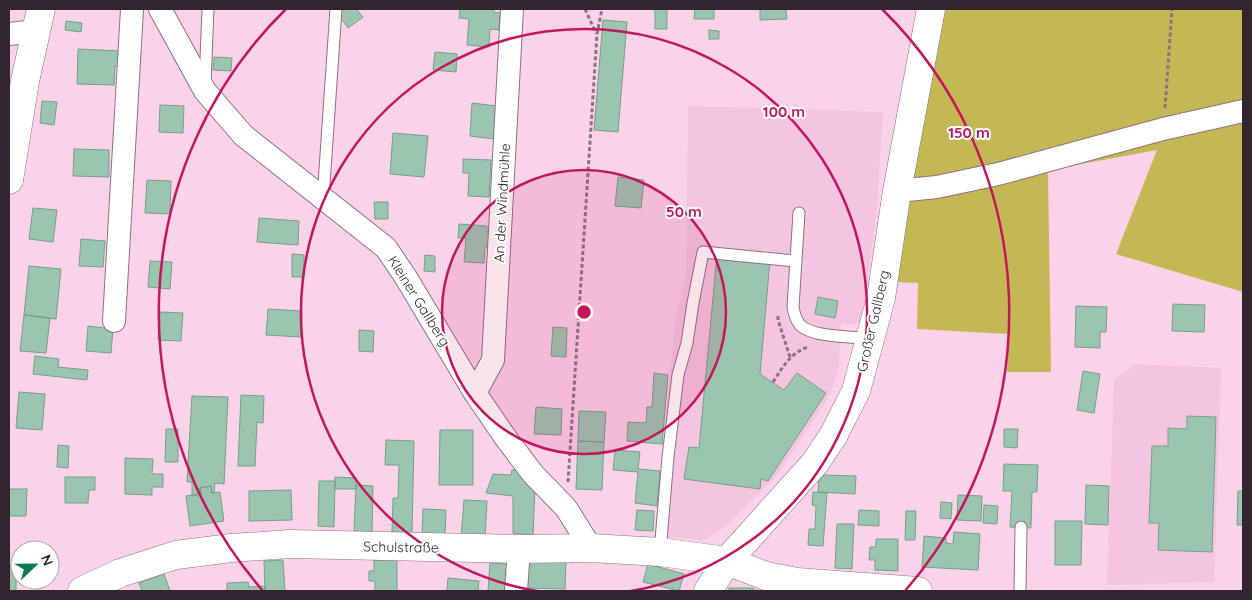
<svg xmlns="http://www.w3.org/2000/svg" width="1252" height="600" font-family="Quicksand,sans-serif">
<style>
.built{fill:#f3c5e0}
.green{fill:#c4b855}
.building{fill:#9bc5af;stroke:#769f8a}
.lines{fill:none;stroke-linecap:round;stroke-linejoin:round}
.service-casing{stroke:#916e83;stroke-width:13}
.minor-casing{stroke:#916e83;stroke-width:24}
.tertiary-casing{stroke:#916e83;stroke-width:29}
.secondary-casing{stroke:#916e83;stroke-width:29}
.path{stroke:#8d7382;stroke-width:3;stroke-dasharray:4 2.5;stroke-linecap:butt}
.service{stroke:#fff;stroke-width:11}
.minor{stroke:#fff;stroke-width:22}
.tertiary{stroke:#fff;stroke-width:28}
.secondary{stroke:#fff;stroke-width:28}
.ring{fill:none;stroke:#c2185b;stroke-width:2.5}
.labels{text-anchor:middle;stroke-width:4;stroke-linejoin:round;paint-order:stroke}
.street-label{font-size:14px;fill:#33252d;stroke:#fff}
.centre{fill:#c2185b;stroke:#fff;stroke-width:2.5}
.ring-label{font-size:15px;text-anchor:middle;font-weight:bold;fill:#c2185b;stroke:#fff;stroke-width:4;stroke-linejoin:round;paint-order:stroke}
</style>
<rect width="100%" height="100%" fill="#fad2e9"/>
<path class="built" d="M688 106 883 112 877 208 862 325 841 323 839 369 829 397 774 479 721 530 703 540 655 536 675 320 686 273Z
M1135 364 1221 368 1214 582 1107 585 1114 380Z"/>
<path class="green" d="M941 9H1243V292L1116 254 1157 150 1048 170 1051 372H1007L1008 334 917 329 918 283 895 282 909 182Z"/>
<path class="building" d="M345 9H356L363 17 348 28 338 14Z
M460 9H494L493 12 500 13 499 30 490 29 489 47 467 45 469 19 459 18Z
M655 9H667V29H655Z
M695 9H714V19H694Z
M760 9H786L787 19 760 20Z
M603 20 627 22 618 132 594 130Z
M66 21 82 23 81 32 65 30Z
M709 30 719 31V39H709Z
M78 49 120 51 119 66H115L114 85 77 84Z
M435 52 457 54 456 72 433 70Z
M214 57 232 58 231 71 213 70Z
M42 101 57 102 54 125 40 123Z
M472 103 497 106 494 139 470 136Z
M160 105 184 106 183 133 159 132Z
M393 133 428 136 424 177 390 174Z
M74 149 109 150V177L73 176Z
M463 159 491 160 489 197 468 196 469 173H463Z
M618 177 644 180 641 208 615 206Z
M147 180 171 181 170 214 145 213Z
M374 202H388V219H375Z
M33 208 57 210 53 242 29 239Z
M259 218 299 221 298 245 257 242Z
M459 224 487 226V232L491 233 490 247H485L484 263 464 262 466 238H458Z
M81 239 105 241 103 267 79 266Z
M292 254 304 255V277H292Z
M425 255 435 256V272L424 271Z
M717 255 770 260 760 374 784 390 797 373 826 393 768 481 761 479 760 489 684 479 689 447 699 448Z
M150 261 172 262 170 289 148 287Z
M29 266 61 269 56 319 24 315Z
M818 297 838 301 835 318 815 314Z
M1173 304 1205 305 1204 332 1172 331Z
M1076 306 1107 307 1106 332H1100V348L1075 347Z
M268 309 302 311 301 337 266 335Z
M160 312 183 313 181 341 158 340Z
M24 315 50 318 46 353 20 351Z
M88 326 113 329 111 353 86 351Z
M553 327 567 328 566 357 551 356Z
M359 330 374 331 373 352 359 351Z
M35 356 59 359 58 367 88 370 87 380 33 374Z
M1083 371 1100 374 1094 413 1077 410Z
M654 373 668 375 662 444 627 441 628 422 646 423 647 407H652Z
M19 392 45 394 42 430 16 428Z
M241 395 264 396 263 423 257 422 255 466H238Z
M192 396 228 397 224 484 215 483 214 493H212L211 486 200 488 201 494 192 496V482H187Z
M536 407 562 409 561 435 534 434Z
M579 411 606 412 604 442 578 441Z
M1187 416 1216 417 1212 552 1158 550 1159 523H1149L1152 446H1168V428L1187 429Z
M166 429H178V462H165Z
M1004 429H1018L1017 448 1004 447Z
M440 430H473V485H439Z
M386 440 414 441 412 533 392 532 393 498H398L399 465H385Z
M578 441 604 442 602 490 576 489Z
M58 445 69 446 68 468 57 467Z
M615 450 640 452 638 469 660 471 657 506 635 503 638 472 613 470Z
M125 458 153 459 152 474H163V487H152V495L125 494Z
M1004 464 1038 465 1037 492H1032L1031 528 1010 527 1012 491H1003Z
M523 469 535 489 533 535 513 533V496L486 493 493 474 511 475 512 470Z
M822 475 856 476 855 494 818 492 819 479Z
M65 477H95V490H89L88 503H65Z
M335 477 356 478V489H335Z
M319 481H335L334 527 318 526Z
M356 485 373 486 372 532 354 531Z
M1086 485 1109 486 1108 525 1085 524Z
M211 486 212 493 220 492 224 521 190 526 186 496 201 494 200 488Z
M9 489H27L26 516H9Z
M291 490 292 520 249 521V491Z
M1238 491H1243V525H1237Z
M813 492 827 493 823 546 808 545 809 529H815L816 506 812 505Z
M958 495 982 496 981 521 957 520Z
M464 500 487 501 485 538 461 537Z
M941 502 952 503 951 519 940 518Z
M984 505 998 506 997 524 983 523Z
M423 509 446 510 445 536H422Z
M637 510 654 511 653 531 635 530Z
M859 510 879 511V526L858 525Z
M906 511H916L915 540H905Z
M1055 521H1082L1081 565H1055Z
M837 524H854L852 569 835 568Z
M954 532 980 534 978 570 922 567 924 536 946 538V543L953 544Z
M876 539H898V571L875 570V560H869L870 547H876Z
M17 559H20V579H16Z
M283 560 285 591H265L264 561Z
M374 560H397V591H375V581H369V571H374Z
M532 562H566L565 589 526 588 527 567Z
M490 563 507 564 505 591H447L448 578 479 581 478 590 488 591Z
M648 564 684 574 679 591 643 582Z
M9 565H16V591H9Z
M164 574 170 591H142L139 583Z
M248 582 249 587 265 586V591H227V583Z
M729 588H753L754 590 766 591H729Z"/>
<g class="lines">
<g class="service-casing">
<path id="service" d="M205 84 208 9
M323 199 336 9
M799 213 793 307C794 313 796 320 800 325 813 338 852 336 870 339
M660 552 668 457 678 375 687 343 693 303 703 252 795 261
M1020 591 1021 527"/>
</g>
<g class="minor-casing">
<path id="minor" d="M160 9 205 91 243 135 386 248 405 276 475 393 505 437 533 474 566 508 591 548
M9 34 36 31
M897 191 937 187 998 174 1163 129 1243 111
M114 321 132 9
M475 393 493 360 512 9
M516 591 519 549"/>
</g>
<g class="tertiary-casing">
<path id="tertiary" d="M82 591 120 573 176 555 231 548 290 544 519 549 591 548 660 552 727 561 766 576 797 582 918 591
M708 591 727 561 815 463 833 436 856 391 881 298 897 191 931 9"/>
</g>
<g class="secondary-casing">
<path id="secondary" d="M9 180 25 81 41 9"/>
</g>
<path class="path" d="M585 9 596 33
M1165 108 1172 9
M778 316V320L790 357
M773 382C783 367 790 353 808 347
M568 482 597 34 602 9"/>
<use href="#service" class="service"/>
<use href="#minor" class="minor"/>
<use href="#tertiary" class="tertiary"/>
<use href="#secondary" class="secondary"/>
</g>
<circle cx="584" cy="312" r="142" fill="#c2185b" fill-opacity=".12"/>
<g class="ring">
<circle cx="584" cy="312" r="142"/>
<path d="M537 591A283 283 0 1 1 631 591"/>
<path d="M263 591A425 425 0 0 1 286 9M882 9A425 425 0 0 1 905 591"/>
</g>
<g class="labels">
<g class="street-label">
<text transform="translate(502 203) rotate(-87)" y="5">An der Windmühle</text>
<text transform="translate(419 301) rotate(58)" y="5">Kleiner Gallberg</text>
<text transform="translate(873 321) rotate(-77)" y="5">Großer Gallberg</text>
<text transform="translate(401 547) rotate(1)" y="5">Schulstraße</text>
</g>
</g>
<circle cx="584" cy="312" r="8" class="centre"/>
<g class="ring-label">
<text x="784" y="117">100 m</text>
<text x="969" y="138">150 m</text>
<text x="684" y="217">50 m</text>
</g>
<rect width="1252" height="600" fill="none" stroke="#33252d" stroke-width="20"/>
<g transform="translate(35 565) rotate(68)"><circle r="24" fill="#ffffff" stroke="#ada8ab"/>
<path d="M0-4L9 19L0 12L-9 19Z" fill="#0d7954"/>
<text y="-8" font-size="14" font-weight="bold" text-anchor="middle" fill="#33252d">N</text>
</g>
</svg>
